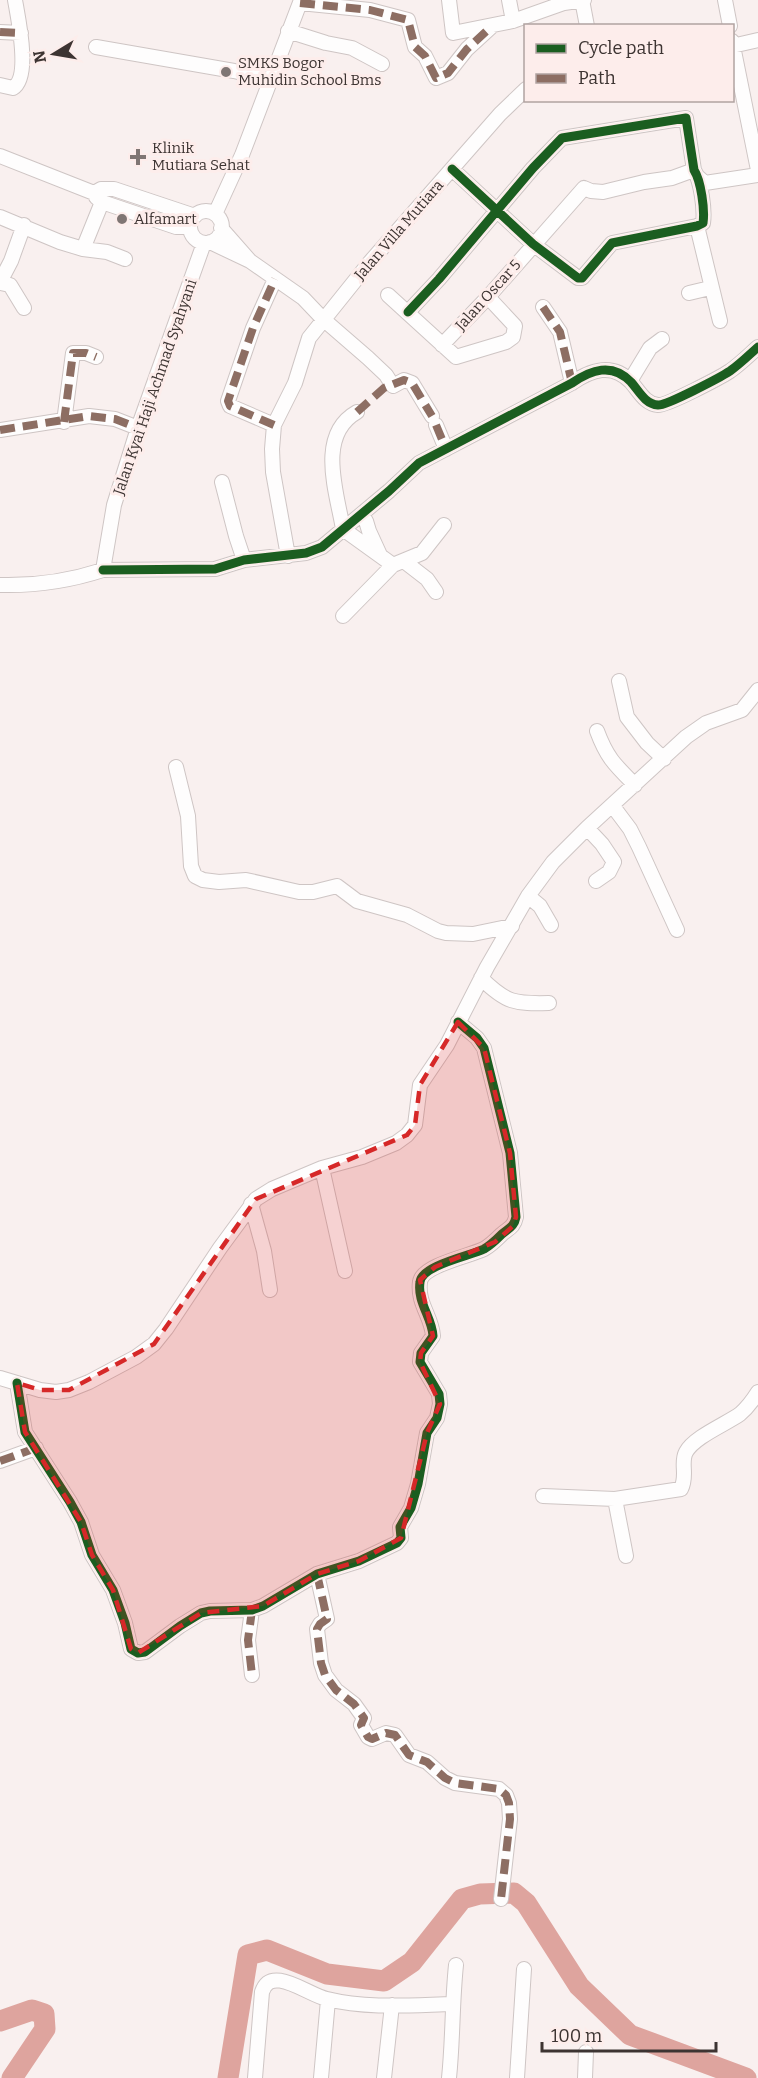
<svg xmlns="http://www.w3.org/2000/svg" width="758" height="2078" font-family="Bitter,serif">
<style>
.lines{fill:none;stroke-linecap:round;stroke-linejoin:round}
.river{stroke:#dea49e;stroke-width:21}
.street-casing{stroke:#cec5c4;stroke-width:16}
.street{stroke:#fefdfd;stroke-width:14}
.quiet{stroke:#8d6e63;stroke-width:8;stroke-dasharray:15 8;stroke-linecap:butt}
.cycleway-casing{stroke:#fdedeb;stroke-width:13}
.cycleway{stroke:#1b5e20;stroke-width:9}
.marked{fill:#d62828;fill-opacity:0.2;stroke:#d62828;stroke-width:4.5;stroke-dasharray:12 8;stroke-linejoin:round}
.poi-dot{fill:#7f7674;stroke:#fdedeb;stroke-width:2}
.labels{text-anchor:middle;stroke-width:6;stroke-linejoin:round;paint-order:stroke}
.poi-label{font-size:15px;fill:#3d3432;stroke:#fdedeb;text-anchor:start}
.street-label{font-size:15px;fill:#3d3432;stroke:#fdedeb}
</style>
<rect width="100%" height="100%" fill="#f9f0ef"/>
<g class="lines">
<path class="river" d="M0 2021 32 2010 44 2014 45 2029 12 2078
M228 2078 248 1955 267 1950 327 1974 384 1981 412 1962 462 1899 480 1894 514 1893 526 1903 579 1986 630 2035 746 2078"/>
<g class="street-casing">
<path id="street" d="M449 0 453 33 513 21 564 3 584 0
M509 0 513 21
M582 0 587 26
M725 0 730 26
M300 3 370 10 408 20 415 47 425 56 436 78 448 73 467 49 491 27
M288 31 326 43 352 48 382 64
M0 32 21 33
M732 41 758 170
M732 46 758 40
M96 47 234 71 263 78 268 81
M0 85 13 88C31 77 18 18 15 0
M0 156 94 193
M697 176 705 183 758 175
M94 193 101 189H114L195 216
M96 197 102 202 176 227H190
M190 227a16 16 0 1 1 32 0a16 16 0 1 1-32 0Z
M215 214 242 155 301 0
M0 217 60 242 83 249 102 202
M697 226 720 321
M221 228 250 261 303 298 323 319 368 358 386 375 393 386 404 380 412 383 432 416
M210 242 250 261
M83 249 107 252 125 259
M0 282 11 261 24 225
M1 283 10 285 24 308
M689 293 710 288
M388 295 456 357 506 342 513 337 515 326 488 297
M543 307 560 332 572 383
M408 312 439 279 533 168 562 138 686 118 694 170C701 181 705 210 703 223L697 226 612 243 582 278H578L533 244 452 169
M442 345 488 297 584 188 591 191 603 192 644 182 672 178 694 170
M630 381 650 348 662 339
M357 412C316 435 337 493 343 529L393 565
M64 422 73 353H86L96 357
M274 425 230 406 228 401 253 328 275 279
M436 425 446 449
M0 430 89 416 115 419 138 428
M222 482 236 536 244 560
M366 521 369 531 380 555
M288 556 273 472 272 449 274 425 295 383 309 338 370 262 500 114 526 89
M405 562 427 579 436 592
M103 570 215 569 244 560 306 553 322 547 389 491 419 463 572 383C591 370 612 362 631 382 639 391 645 404 658 405 666 406 721 377 730 371 740 364 749 355 758 347
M0 585C36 586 69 581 103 570L114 505 138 428 204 243
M343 616 393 565 422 553 444 525
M619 681 627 717 647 743 664 759
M597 731C607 758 615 765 635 785
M176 767 188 816 191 866 195 876 203 880 219 882 246 880 299 892H313L337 886 357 901 407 915 438 931 446 933 473 934 512 926
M612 805 630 829 639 847 677 930
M587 828 602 844 614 862 609 872 596 881
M528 896 540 906 551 925
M481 978C506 1003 515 1004 549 1003
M322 1168 345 1271
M251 1204 264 1251 270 1290
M0 1378 40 1390 56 1392 69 1390 89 1382 136 1357 154 1344 166 1329 220 1248 256 1199 272 1189 322 1168 362 1157 396 1143 407 1135 415 1125 420 1085 447 1045 487 967 528 896 553 862 587 828 686 737 706 723 742 710 758 690
M17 1383 25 1432 70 1502 81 1522 92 1555 113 1590 125 1623 131 1649 138 1653 145 1652 180 1626 201 1613 210 1611 252 1610 263 1606 317 1574 359 1561 397 1543 401 1538 400 1527 411 1508 418 1484 427 1433 437 1418 440 1404 439 1394 420 1362 421 1353 433 1336C432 1317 417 1303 420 1282 422 1265 470 1256 484 1249 491 1245 496 1240 502 1234 509 1228 514 1227 516 1217L510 1153 484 1048 477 1038 458 1022
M0 1461 36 1448
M543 1496 615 1499 681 1489C688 1475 680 1463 686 1452 694 1437 726 1424 740 1414 747 1408 753 1400 758 1392
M615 1499 626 1556
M317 1574 327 1619 320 1624 317 1629 321 1663 325 1675 336 1690 354 1704 364 1718 361 1725 368 1737 372 1739 386 1733 395 1735 409 1755 427 1762 445 1778 455 1783 499 1789 506 1795 509 1803 510 1819 501 1899
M252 1610 248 1640 252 1675
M255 2078 262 1992C271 1964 308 1995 327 1999 367 2009 412 2005 453 2004
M321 2078 328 2000
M384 2078 392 2005
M449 2078C453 2040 452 2003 456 1965
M517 2078 524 1969
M585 2078 586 2052"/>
</g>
<use href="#street" class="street"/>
<path class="quiet" d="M300 3 370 10 408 20 415 47 425 56 436 78 448 73 467 49 491 27
M0 32 21 33
M543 307 560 332 572 383
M357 412 384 388 404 380 412 383 432 416
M64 422 73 353H86L96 357
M274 425 230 406 228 401 253 328 275 279
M436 425 446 449
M0 430 89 416 115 419 138 428
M0 1461 36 1448
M317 1574 327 1619 320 1624 317 1629 321 1663 325 1675 336 1690 354 1704 364 1718 361 1725 368 1737 372 1739 386 1733 395 1735 409 1755 427 1762 445 1778 455 1783 499 1789 506 1795 509 1803 510 1819 501 1899
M252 1610 248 1640 252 1675"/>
<g class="cycleway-casing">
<path id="cycleway" d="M408 312 439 279 533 168 562 138 686 118 694 170C701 181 705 210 703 223L697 226 612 243 582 278H578L533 244 452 169
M103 570 215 569 244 560 306 553 322 547 389 491 419 463 572 383C591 370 612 362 631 382 639 391 645 404 658 405 666 406 721 377 730 371 740 364 749 355 758 347
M17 1383 25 1432 70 1502 81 1522 92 1555 113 1590 125 1623 131 1649 138 1653 145 1652 180 1626 201 1613 210 1611 252 1610 263 1606 317 1574 359 1561 397 1543 401 1538 400 1527 411 1508 418 1484 427 1433 437 1418 440 1404 439 1394 420 1362 421 1353 433 1336C432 1317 417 1303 420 1282 422 1265 470 1256 484 1249 491 1245 496 1240 502 1234 509 1228 514 1227 516 1217L510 1153 484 1048 477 1038 458 1022"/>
</g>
<use href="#cycleway" class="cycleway"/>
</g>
<path class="marked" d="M458 1022 484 1048 510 1153 516 1217 513 1226 495 1242 435 1267 420 1280 433 1336 421 1353 420 1362 440 1404 427 1433 401 1538 359 1561 317 1574 263 1606 201 1613 138 1653 131 1649 113 1590 92 1555 81 1522 25 1432 17 1383 40 1390H69L154 1344 256 1199 407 1135 415 1125 420 1085Z"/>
<g class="poi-dot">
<circle cx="226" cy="72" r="6"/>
<path d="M135 148h6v6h6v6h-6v6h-6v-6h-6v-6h6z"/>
<circle cx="122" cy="219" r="6"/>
</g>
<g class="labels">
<g class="poi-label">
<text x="238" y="68">SMKS Bogor<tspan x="238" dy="17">Muhidin School Bms</tspan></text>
<text x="152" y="153">Klinik<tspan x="152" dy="17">Mutiara Sehat</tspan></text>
<text x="134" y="224">Alfamart</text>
</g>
<g class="street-label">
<text transform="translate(399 230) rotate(-49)" y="5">Jalan Villa Mutiara</text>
<text transform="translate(488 295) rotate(-48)" y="5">Jalan Oscar 5</text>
<text transform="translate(155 387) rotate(-71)" y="5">Jalan Kyai Haji Achmad Syahyani</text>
</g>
</g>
<rect x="524" y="24" width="210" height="78" fill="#fdedeb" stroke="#b0a3a1" stroke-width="1.5"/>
<rect x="536" y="44" width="30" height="9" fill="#1b5e20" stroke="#b0a3a1" stroke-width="1.5"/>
<text x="578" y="54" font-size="18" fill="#3d3432">Cycle path</text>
<rect x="536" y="74" width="30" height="9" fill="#8d6e63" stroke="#b0a3a1" stroke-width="1.5"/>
<text x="578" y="84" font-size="18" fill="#3d3432">Path</text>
<g transform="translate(54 54) rotate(259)" stroke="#fdedeb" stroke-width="4.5" paint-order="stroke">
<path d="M0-4.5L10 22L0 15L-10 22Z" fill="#3d3432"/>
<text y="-9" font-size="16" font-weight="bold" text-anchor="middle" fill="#3d3432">N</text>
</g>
<path d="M542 2042v9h174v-9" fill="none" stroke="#3d3432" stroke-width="3"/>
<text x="551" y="2042" font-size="18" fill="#3d3432" stroke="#fdedeb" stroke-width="4.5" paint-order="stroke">100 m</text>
</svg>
